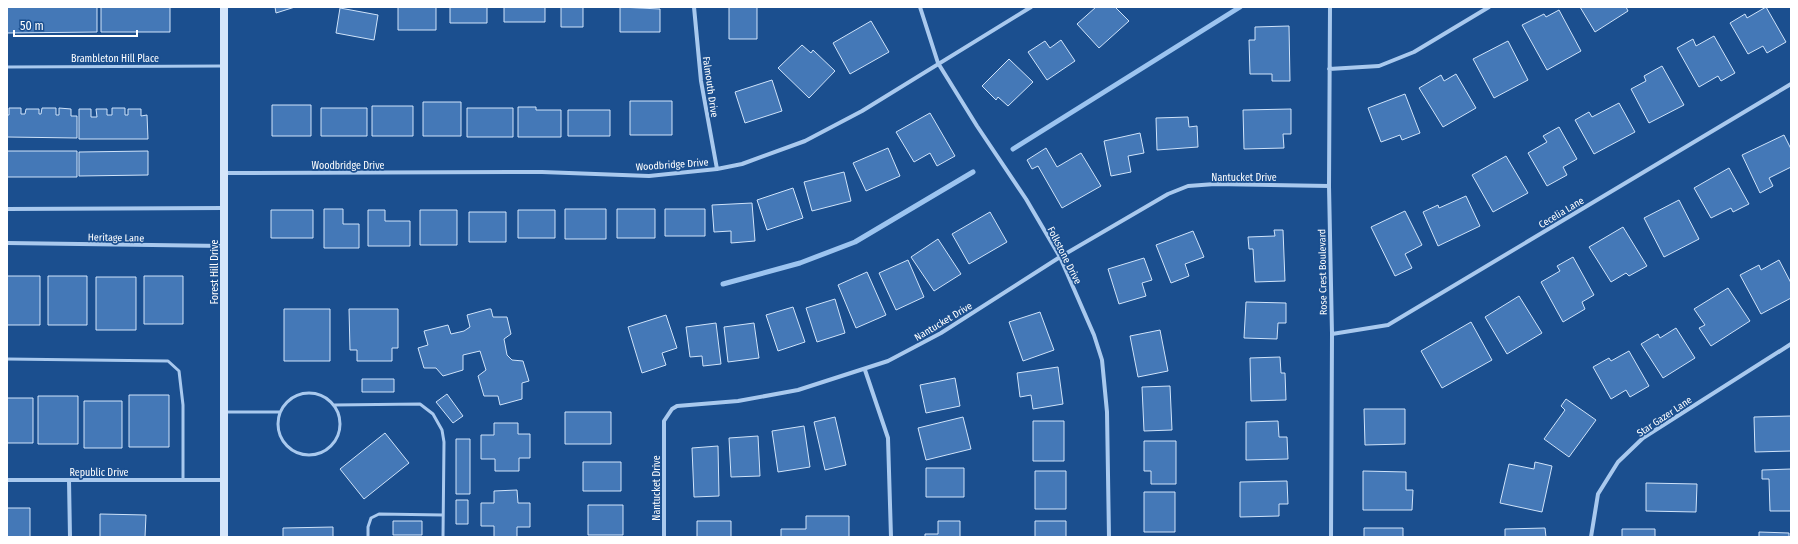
<svg xmlns="http://www.w3.org/2000/svg" width="1798" height="544" font-family="'Fira Sans Condensed',sans-serif">
<style>
.lines{fill:none;stroke-linecap:round;stroke-linejoin:round}
.stream{stroke:#9cc4f0;stroke-width:5}
.building{fill:#4478b7;stroke:#cfe3fa}
.lane{stroke:#a9c9ee;stroke-width:3}
.street{stroke:#a9c9ee;stroke-width:4}
.secondary{stroke:#d6e6fa;stroke-width:8}
.labels{text-anchor:middle;stroke-width:3.5;stroke-linejoin:round;paint-order:stroke}
.street-label{font-size:10px;fill:#fff;stroke:#1b4f8f}
</style>
<rect width="100%" height="100%" fill="#1b4f8f"/>
<g class="lines">
<path class="stream" d="M1013 149 1240 7
M723 284 800 263 855 242 973 172"/>
</g>
<path class="building" d="M7 7H97V32L7 33Z
M101 7H170V32H101Z
M275 7H295L276 13Z
M398 7H436V30H398Z
M450 7H487V23H450Z
M504 7H545V22H504Z
M561 7H583V27H561Z
M620 7 660 9V32H620Z
M729 7H757V39H729Z
M1096 7H1115L1129 21 1099 48 1077 24Z
M1580 7H1626L1628 11 1595 32Z
M1766 7 1786 42 1767 53 1763 46 1748 54 1730 23 1745 14 1747 18Z
M340 8 378 15 374 40 336 33Z
M1559 10 1581 51 1547 70 1522 25 1544 14 1546 17Z
M871 21 889 52 850 74 833 43Z
M1289 26 1290 81H1272V74H1250L1249 40H1255V27Z
M1714 36 1735 73 1721 81 1718 76 1699 87 1677 48 1693 39 1696 46Z
M1061 40 1075 61 1047 80 1028 52 1045 41 1050 48Z
M1508 41 1528 80 1494 98 1473 59Z
M802 45 811 53 813 50 835 71 809 98 778 68Z
M1009 59 1033 82 1008 106 998 97 996 100 982 86Z
M1662 66 1684 105 1649 123 1631 89 1646 81 1644 76Z
M1456 74 1476 108 1443 127 1419 88 1441 75 1444 81Z
M772 80 782 111 745 123 735 92Z
M1405 94 1420 133 1402 140 1400 135 1381 142 1368 108Z
M630 101H672V135H630Z
M423 102H461V136H423Z
M1619 103 1635 132 1594 154 1575 120 1589 112 1592 117Z
M272 105H311V136H272Z
M372 106H413V136H372Z
M518 107H536V110H561V137H518Z
M9 108H21V114H25L26 109H39V114H41L42 108H56V115H59V108L71 109V116H77V138L7 137V115H9Z
M112 108H125V115H128V109H141V116L147 115 148 139H79V109H91V117H97L96 109H107V115H112Z
M321 108H367V136H321Z
M467 108H513V137H467Z
M1291 109V134H1283L1284 148 1244 149 1243 110Z
M568 110H610V136H568Z
M930 113 955 156 937 166 930 153 914 162 896 132Z
M1188 117 1189 127 1197 126 1198 147 1157 150 1156 118Z
M1559 127 1577 159 1563 167 1567 175 1547 186 1528 153 1547 142 1543 136Z
M1140 133 1144 153 1128 156 1131 172 1111 176 1104 141Z
M1784 135 1791 149V167L1769 178 1773 186 1760 193 1742 155Z
M888 148 900 176 866 191 853 163Z
M1046 148 1057 167 1081 153 1101 186 1062 208 1038 166 1032 169 1027 160Z
M7 151H77V177H7Z
M148 151V175L79 176V152Z
M1506 156 1528 193 1493 212 1472 175Z
M1729 168 1749 204 1733 212 1731 208 1711 218 1694 188Z
M844 172 851 201 812 211 804 182Z
M793 188 803 218 767 230 757 200Z
M1466 196 1480 226 1438 246 1423 212 1438 205 1439 208Z
M1679 200 1699 239 1664 257 1644 218Z
M752 203 755 241 731 243V231L714 232 712 205Z
M324 209H343V224H359V248H324Z
M565 209H606V239H565Z
M617 209H655V238H617Z
M665 209H705V236H665Z
M271 210H313V238H271Z
M368 210H385V221H410V246H368Z
M420 210H457V245H420Z
M518 210H555V238H518Z
M1405 211 1422 245 1405 254 1412 268 1395 276 1371 227Z
M469 212H506V242H469Z
M990 212 1007 242 969 264 952 234Z
M1623 227 1647 266 1629 276 1626 273 1611 282 1589 247Z
M1274 230H1283L1285 281 1255 282 1253 249H1249L1248 237 1275 236Z
M1193 231 1204 257 1185 264 1189 276 1171 283 1156 245Z
M938 239 961 274 934 291 911 257Z
M1573 257 1594 295 1582 302 1585 309 1563 322 1541 282 1560 271 1557 266Z
M1144 258 1152 280 1142 283 1146 296 1119 304 1108 269Z
M908 260 924 297 896 310 879 273Z
M1779 260 1791 283V298L1761 314 1740 275 1759 265 1761 270Z
M867 272 886 315 856 328 838 285Z
M7 276H40V325H7Z
M48 276H87V325H48Z
M144 276H183V324H144Z
M96 277H136V330H96Z
M1728 288 1750 321 1711 346 1699 328 1705 325 1694 309Z
M1519 296 1542 333 1507 354 1485 317Z
M835 299 845 333 817 342 806 308Z
M1246 302 1286 303V323H1278L1277 339 1244 338Z
M793 307 805 342 778 351 766 315Z
M284 309H330V361H284Z
M349 309H398V348H392V361H357V350H350Z
M489 309H491L493 317H507L511 334 504 339 507 355 512 360 523 361 529 381 522 383V399L500 405 498 396H484L478 376 486 370 480 351 463 355V370L443 376 436 368H424L418 348 428 345 424 331 448 325 451 334 464 331 470 327 467 315Z
M1040 312 1054 350 1023 361 1009 322Z
M666 315 677 348 662 353 666 365 642 373 628 327Z
M1471 322 1492 360 1442 388 1421 351Z
M716 323 721 364 703 366 702 356 690 357 686 327Z
M754 323 759 358 728 362 724 327Z
M1676 328 1695 358 1663 378 1641 344 1658 334 1660 338Z
M1160 330 1168 371 1138 377 1130 336Z
M1629 351 1649 386 1630 397 1626 390 1611 399 1593 367 1609 358 1611 361Z
M1280 357 1281 373H1285L1286 400 1251 401 1250 358Z
M1058 367 1063 404 1033 409 1031 395 1020 397 1017 373Z
M955 378 960 406 926 413 920 385Z
M362 379H394V392H362Z
M1170 386 1172 430 1144 431 1142 387Z
M447 394 463 416 453 423 436 402Z
M129 395H169V447H129Z
M38 396H78V444H38Z
M7 398H33V443H7Z
M1566 399 1596 420 1569 457 1544 439 1565 410 1561 406Z
M84 401H122V448H84Z
M1364 409H1405V444L1365 445Z
M565 412H611V444H565Z
M1791 416V451L1755 452 1754 417Z
M835 417 846 465 825 470 814 422Z
M963 417 971 449 926 460 918 428Z
M1033 421H1064V461H1033Z
M1278 421 1279 437H1287L1288 459 1246 460V422Z
M494 423H518V434H530V458H519V471H495V459H481V435H494Z
M804 426 810 467 778 472 772 431Z
M385 433 409 463 364 499 340 469Z
M758 436 760 476 731 477 729 438Z
M456 439H470V494H456Z
M1144 441H1176V484H1151V471H1144Z
M718 446 719 496 694 497 692 448Z
M583 462H621V491H583Z
M1535 462 1552 466 1542 512 1500 503 1509 464 1534 469Z
M926 468H964V497H926Z
M1791 469V511H1770L1769 479H1762V470Z
M1035 471H1066V509H1035Z
M1363 471 1406 472V490H1413L1412 510H1363Z
M1287 481 1288 504H1279V516L1240 517V482Z
M1646 483 1697 484 1696 512 1646 511Z
M517 490 518 503H530V527H517V537H494V526H481V503H494V491Z
M1144 492H1175V532H1144Z
M456 500H468V524H456Z
M588 505H623V535H588Z
M7 508H30V537H7Z
M100 514 146 515 145 537H100Z
M806 516H849V537H781V529H806Z
M393 521H422V535H393Z
M697 521H731V537H697Z
M938 521H960V537H925V534H938Z
M1035 521H1066V537H1035Z
M333 527V537H283V528Z
M1364 528H1403V537H1364Z
M1545 528 1546 537H1505V529Z
M1622 529H1655V537H1622Z
M1759 532 1789 533V537H1759Z"/>
<g class="lines">
<path class="lane" d="M7 67 223 66
M7 359 168 361 179 371 183 405V480
M278 424a31 31 0 1 1 62 0a31 31 0 1 1-62 0Z
M334 405 420 404 433 414 442 430 444 442 443 537
M225 412H279
M368 537V527L371 518 379 514 443 515"/>
<path class="street" d="M694 7 701 81 717 169
M920 7 938 63 977 126 1026 199 1060 257 1094 335 1102 360 1107 412 1109 537
M1330 7 1329 186 1332 334 1331 537
M1329 69 1379 66 1414 52 1489 7
M224 173 542 172 649 176 717 169 742 164 805 141 862 111 1031 7
M7 209 224 208
M7 243 224 246
M1332 334 1388 325 1791 84
M865 370 888 438 891 537
M7 480H224
M69 480 70 537
M664 537V421L672 409 677 406 738 401 798 390 888 361 941 333 1060 257 1168 194 1188 186 1215 184 1329 186
M1591 537 1598 494 1618 462 1643 438 1791 344"/>
<path class="secondary" d="M224 537V7"/>
</g>
<g class="labels">
<g class="street-label">
<text x="115" y="62">Brambleton Hill Place</text>
<text transform="translate(711 87) rotate(82)" y="4">Falmouth Drive</text>
<text transform="translate(672 164) rotate(-4)" y="4">Woodbridge Drive</text>
<text x="348" y="169">Woodbridge Drive</text>
<text x="1244" y="181">Nantucket Drive</text>
<text transform="translate(1561 212) rotate(-31)" y="4">Cecelia Lane</text>
<text transform="translate(116 237) rotate(1)" y="4">Heritage Lane</text>
<text transform="translate(1065 255) rotate(63)" y="4">Folkstone Drive</text>
<text transform="translate(214 272) rotate(-90)" y="4">Forest Hill Drive</text>
<text transform="translate(1322 272) rotate(-91)" y="4">Rose Crest Boulevard</text>
<text transform="translate(943 321) rotate(-31)" y="4">Nantucket Drive</text>
<text transform="translate(1664 416) rotate(-34)" y="4">Star Gazer Lane</text>
<text x="99" y="476">Republic Drive</text>
<text transform="translate(656 488) rotate(-90)" y="4">Nantucket Drive</text>
</g>
</g>
<rect width="1798" height="544" fill="none" stroke="#ffffff" stroke-width="16"/>
<path d="M14 30v6h123v-6" fill="none" stroke="#ffffff" stroke-width="2"/>
<text x="20" y="30" font-size="12" fill="#ffffff" stroke="#1b4f8f" stroke-width="3" paint-order="stroke">50 m</text>
</svg>
